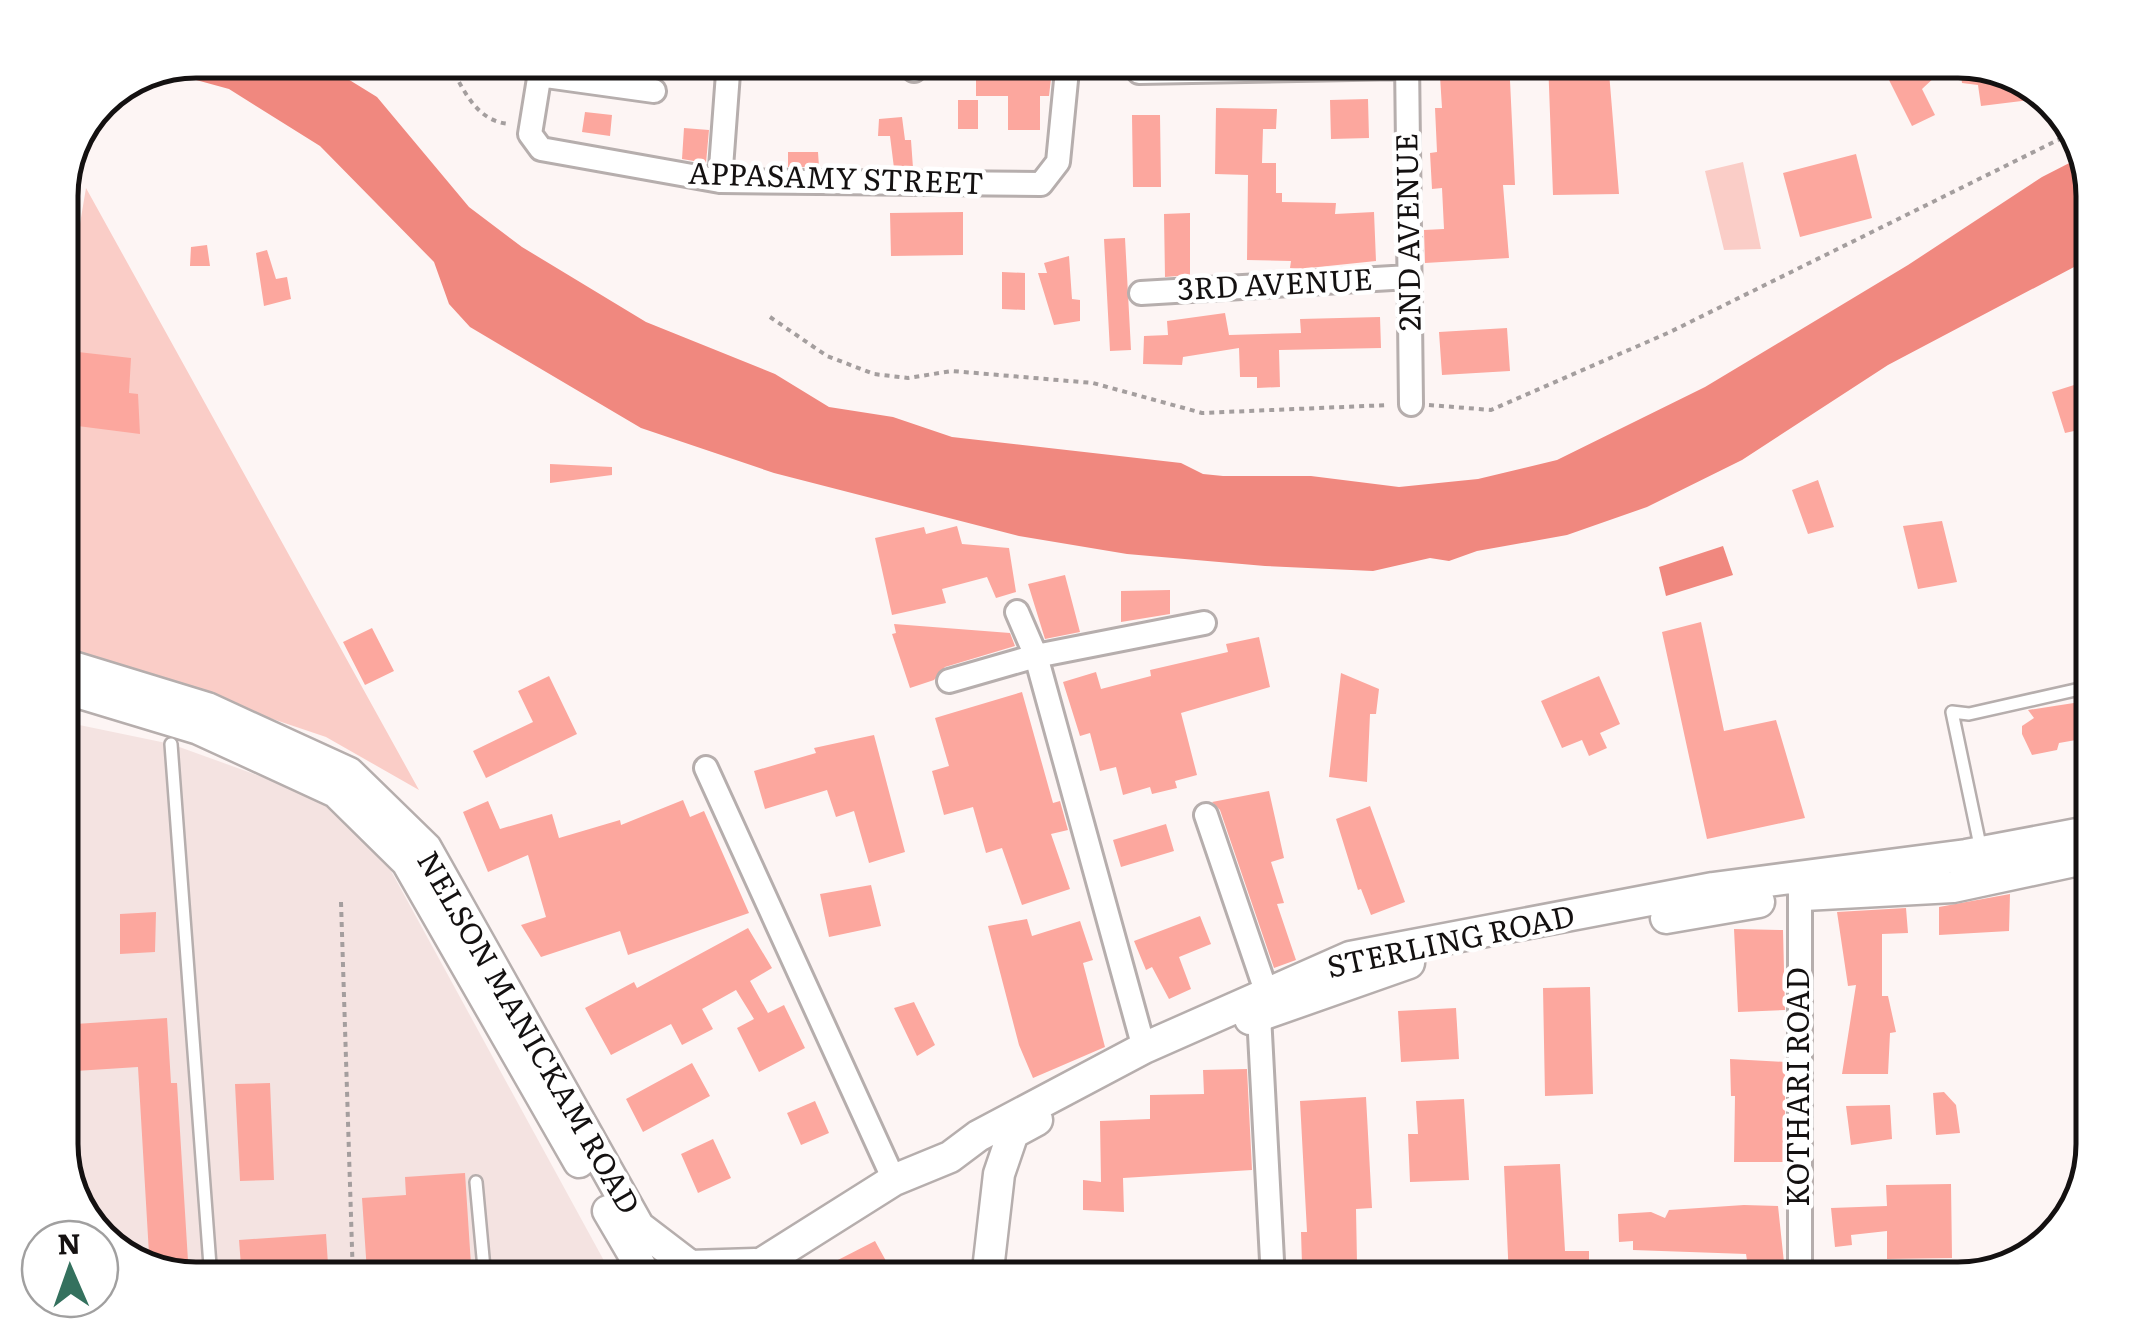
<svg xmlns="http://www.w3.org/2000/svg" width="2153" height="1339" font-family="Literata,serif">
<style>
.built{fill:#f4e3e1}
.green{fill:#facdc7}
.water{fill:#f0887f}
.building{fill:#fca79e}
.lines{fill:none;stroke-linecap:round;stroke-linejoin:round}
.service-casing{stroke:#b6aead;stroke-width:16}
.minor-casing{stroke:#b6aead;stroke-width:28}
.secondary-casing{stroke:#b6aead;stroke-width:35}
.path{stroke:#a49e9e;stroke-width:4;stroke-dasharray:5 5;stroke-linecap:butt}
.service{stroke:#fff;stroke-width:11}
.minor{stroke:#fff;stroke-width:22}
.secondary{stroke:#fff;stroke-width:30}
.labels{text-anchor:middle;stroke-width:9;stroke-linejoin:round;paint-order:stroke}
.street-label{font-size:30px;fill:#141111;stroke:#fff}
.rim{fill:none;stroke:#141111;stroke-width:5}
</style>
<rect width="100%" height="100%" fill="#fdf5f4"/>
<path class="built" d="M60 721 171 744 329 801 384 858 614 1279H196L127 1260 79 1212 60 1151Z"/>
<path class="green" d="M1743 162 1761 249 1724 250 1705 171Z
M86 188 419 790 326 737 60 647V343Z"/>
<path class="water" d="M196 60H317L377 97 469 207 522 247 646 322 775 374 829 407 893 417 952 437 1181 463 1203 474 1223 476H1311L1399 487 1478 479 1557 460 1705 387 1908 265 2042 177 2083 156 2093 188V257L1888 365 1742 460 1647 507 1567 535 1477 551 1449 561 1430 558 1373 571 1265 566 1127 554 1019 536 774 473 641 428 470 327 449 304 434 262 320 146 229 89 167 72Z
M1723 546 1733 575 1666 596 1659 567Z"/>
<path class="building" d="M606 60H661L658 77 605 69Z
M687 60H714L713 75 687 74Z
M744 60H787L784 79 743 76Z
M1439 60H1509L1515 185H1503L1509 258 1425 263 1424 230 1444 229 1442 188 1432 189 1430 153 1437 152 1435 108H1442Z
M1548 60H1608L1619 194 1553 195Z
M1928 60H1953L1922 89 1935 115 1912 126 1889 80Z
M1959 60 1987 68 1988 75 2004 73 2026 78 2045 98 1981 106 1978 85 1962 83Z
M976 69 1052 70 1049 96H1040V130H1008V96H976Z
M1368 99 1369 138 1331 139 1330 100Z
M958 100H978V129H958Z
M1216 108 1277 109 1276 129H1263L1262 163H1276V193H1282V202L1336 203 1335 214 1374 212 1376 261 1299 269 1290 268 1291 261 1247 260 1248 175 1215 174Z
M585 112 612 115 610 136 582 132Z
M1132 115H1160L1161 187H1133Z
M902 117 905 140H911L913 168H894L890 136H878L879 119Z
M684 128 709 130 706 163 682 159Z
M788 152H818L819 167H788Z
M1856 154 1872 218 1800 237 1783 173Z
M963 212V255L891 256 890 213Z
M1190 213V275L1165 277 1164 214Z
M1125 238 1131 350 1110 351 1104 239Z
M207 245 210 266H190L191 247Z
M267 250 276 279 287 277 291 299 264 306 256 253Z
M1069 256 1072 299 1080 300V321L1054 325 1038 273H1047L1044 263Z
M1002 272 1025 273V310L1002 309Z
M1225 313 1229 335 1301 333 1300 319 1380 317 1381 348 1279 350 1280 387 1257 388V377H1240L1239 348 1183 357 1182 365 1143 364 1144 336 1168 335 1167 321Z
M1507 328 1510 371 1442 375 1439 332Z
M78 352 131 358 129 393 138 394 140 434 62 424 69 387 77 388Z
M2093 379V413L2078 418 2074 431 2065 433 2052 392Z
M550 464 612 467V475L550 483Z
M1818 480 1834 527 1808 534 1792 490Z
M1942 521 1957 582 1918 589 1903 526Z
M957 526 962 544 1009 548 1016 592 996 598 987 577 942 589 946 603 892 615 875 538 924 527 926 534Z
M1065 575 1080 632 1045 639 1028 584Z
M1170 590V614L1121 622V591Z
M1701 622 1724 731 1776 720 1805 818 1707 839 1662 632Z
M894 624 1010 633 1015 646 945 667 934 680 910 688 892 634 896 633Z
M372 628 394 671 365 685 343 642Z
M1259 637 1270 687 1181 713 1197 775 1175 781 1177 788 1152 794 1150 787 1123 795 1116 767 1100 771 1090 733 1080 736 1063 682 1096 672 1101 689 1151 676 1150 670 1228 652 1226 644Z
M1341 673 1379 689 1376 714H1370L1367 782 1329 777Z
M549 676 577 734 486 778 473 751 533 722 518 691Z
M1599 676 1620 724 1600 733 1607 748 1589 756 1582 740 1562 748 1541 701Z
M1022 692 1053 803 1060 801 1068 830 1051 834 1070 889 1022 905 1002 848 986 853 973 807 944 815 932 771 949 766 935 718Z
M2093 700V737L2059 743 2057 750 2032 755 2022 734V726L2034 718 2028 710Z
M874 735 905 852 869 863 854 811 836 817 827 790 765 809 754 771 816 753 814 748Z
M1269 791 1284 858 1271 862 1284 903 1277 904 1296 960 1274 968 1220 810 1212 802Z
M683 800 690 817 704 811 749 913 628 955 620 931 541 957 521 925 546 917 528 855 488 872 463 812 488 801 500 829 552 814 559 838 620 820 621 825Z
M1370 806 1405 902 1371 915 1361 889 1358 890 1336 819Z
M1166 824 1174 851 1121 867 1113 840Z
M871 885 881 926 829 937 820 894Z
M2010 894 2009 931 1939 935V907Z
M1906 908 1908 933 1882 934V996H1888L1896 1032 1890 1033 1888 1074H1842L1856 985 1848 986 1837 912Z
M156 912 155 952 120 954V914Z
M1200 916 1211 944 1179 957 1191 989 1169 999 1152 967 1146 970 1134 941Z
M1027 919 1032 936 1080 921 1093 960 1083 963 1105 1047 1033 1078 1019 1045 988 926Z
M748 928 772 968 750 981 768 1013 784 1005 805 1048 759 1072 737 1028 754 1019 736 990 702 1009 713 1029 682 1045 671 1024 611 1055 585 1008 634 982 637 988Z
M1734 929 1783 930 1785 1010 1738 1012Z
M1590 987 1593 1094 1545 1096 1543 988Z
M914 1002 935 1045 917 1056 894 1008Z
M1456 1008 1459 1059 1401 1062 1398 1011Z
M167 1018 171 1083H177L189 1277 122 1255 149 1254 138 1067 60 1072V1025Z
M1730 1059 1785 1062V1162H1734L1735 1096H1731Z
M692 1063 710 1096 643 1132 626 1099Z
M1247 1069 1252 1170 1123 1178 1124 1212 1083 1210V1180L1101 1182 1100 1121 1150 1119V1095L1204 1094 1203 1070Z
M270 1083 274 1180 240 1181 235 1084Z
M1944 1092 1956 1105 1960 1133 1936 1135 1933 1093Z
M1366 1097 1372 1208 1356 1209 1357 1263 1302 1264 1301 1232H1307L1300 1101Z
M1464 1099 1469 1180 1410 1182 1408 1134H1418L1416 1101Z
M815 1101 829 1133 801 1145 787 1113Z
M1890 1105 1892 1139 1851 1145 1846 1106Z
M713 1139 731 1178 698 1193 681 1154Z
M1560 1164 1565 1251H1589V1279H1509L1504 1166Z
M465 1173 471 1265 367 1272 362 1198 406 1195 405 1177Z
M1951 1184 1952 1258 1887 1259V1231L1851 1235 1852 1245 1835 1247 1831 1208 1887 1206 1886 1185Z
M1744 1205 1778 1206 1785 1272 1749 1273 1746 1254 1633 1250V1241L1619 1242 1618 1214 1651 1212 1665 1218 1669 1210Z
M326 1234 329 1279H242L239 1240Z
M875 1241 896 1279H843L834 1262Z
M1239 1262V1279H1163V1264Z"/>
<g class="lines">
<g class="service-casing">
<path id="service" d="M2083 428 2093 475
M171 744 211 1279
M1981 850 1952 712 1969 714 2093 686
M476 1182 485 1279"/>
</g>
<g class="minor-casing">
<path id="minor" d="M542 60 530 134 541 149 720 181 1041 184 1058 162 1068 60
M1407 60 1411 404
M914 70V60
M1139 72 1407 67
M539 75 654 91
M720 181 729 60
M1141 293 1409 277
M1017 612 1036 656 1144 1048
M949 681 1036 656 1204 623
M706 768 894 1180
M1206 815 1266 991
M1800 895V1279
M1259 1015 1273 1279"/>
</g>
<g class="secondary-casing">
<path id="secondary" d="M60 663 207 708 349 773 426 848 639 1227 690 1266 755 1264
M60 687 199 729 336 792 407 862 579 1162
M1804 895 1953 887 2093 857
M1666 918 1759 902
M1250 1019 1409 963
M608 1211 648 1279
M737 1279 894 1180 950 1157 978 1136 1144 1048 1350 957 1713 888 1966 855 2093 831
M987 1279 999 1174 1013 1133 1037 1120"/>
</g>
<path class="path" d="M430 60 450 65C464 91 477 122 510 124
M770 317 827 356 874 374 908 378 952 371 1093 383 1202 413 1389 405
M1429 405 1491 410 1670 332 2076 131
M341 902 353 1279"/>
<use href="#service" class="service"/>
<use href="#minor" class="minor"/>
<use href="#secondary" class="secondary"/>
</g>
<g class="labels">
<g class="street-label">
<text transform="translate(836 179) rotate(2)" y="10">APPASAMY STREET</text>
<text transform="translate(1409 232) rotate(-91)" y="10">2ND AVENUE</text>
<text transform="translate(1275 285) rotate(-3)" y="10">3RD AVENUE</text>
<text transform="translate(1451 942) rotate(-12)" y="10">STERLING ROAD</text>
<text transform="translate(528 1033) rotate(60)" y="10">NELSON MANICKAM ROAD</text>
<text transform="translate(1799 1087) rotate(-90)" y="10">KOTHARI ROAD</text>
</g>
</g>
<path d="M0 0H2153V1339H0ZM196 78H1958A118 118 0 0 1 2076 196V1144A118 118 0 0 1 1958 1262H196A118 118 0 0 1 78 1144V196A118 118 0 0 1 196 78Z" fill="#fff" fill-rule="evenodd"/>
<path class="rim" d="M196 78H1958A118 118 0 0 1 2076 196V1144A118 118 0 0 1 1958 1262H196A118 118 0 0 1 78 1144V196A118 118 0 0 1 196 78Z"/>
<g transform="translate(70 1269) rotate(358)"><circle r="48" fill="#ffffff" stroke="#a1a0a0" stroke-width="2.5"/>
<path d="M0-8L18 38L0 25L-18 38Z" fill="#34715e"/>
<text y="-15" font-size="28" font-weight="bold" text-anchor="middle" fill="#141111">N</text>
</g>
</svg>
